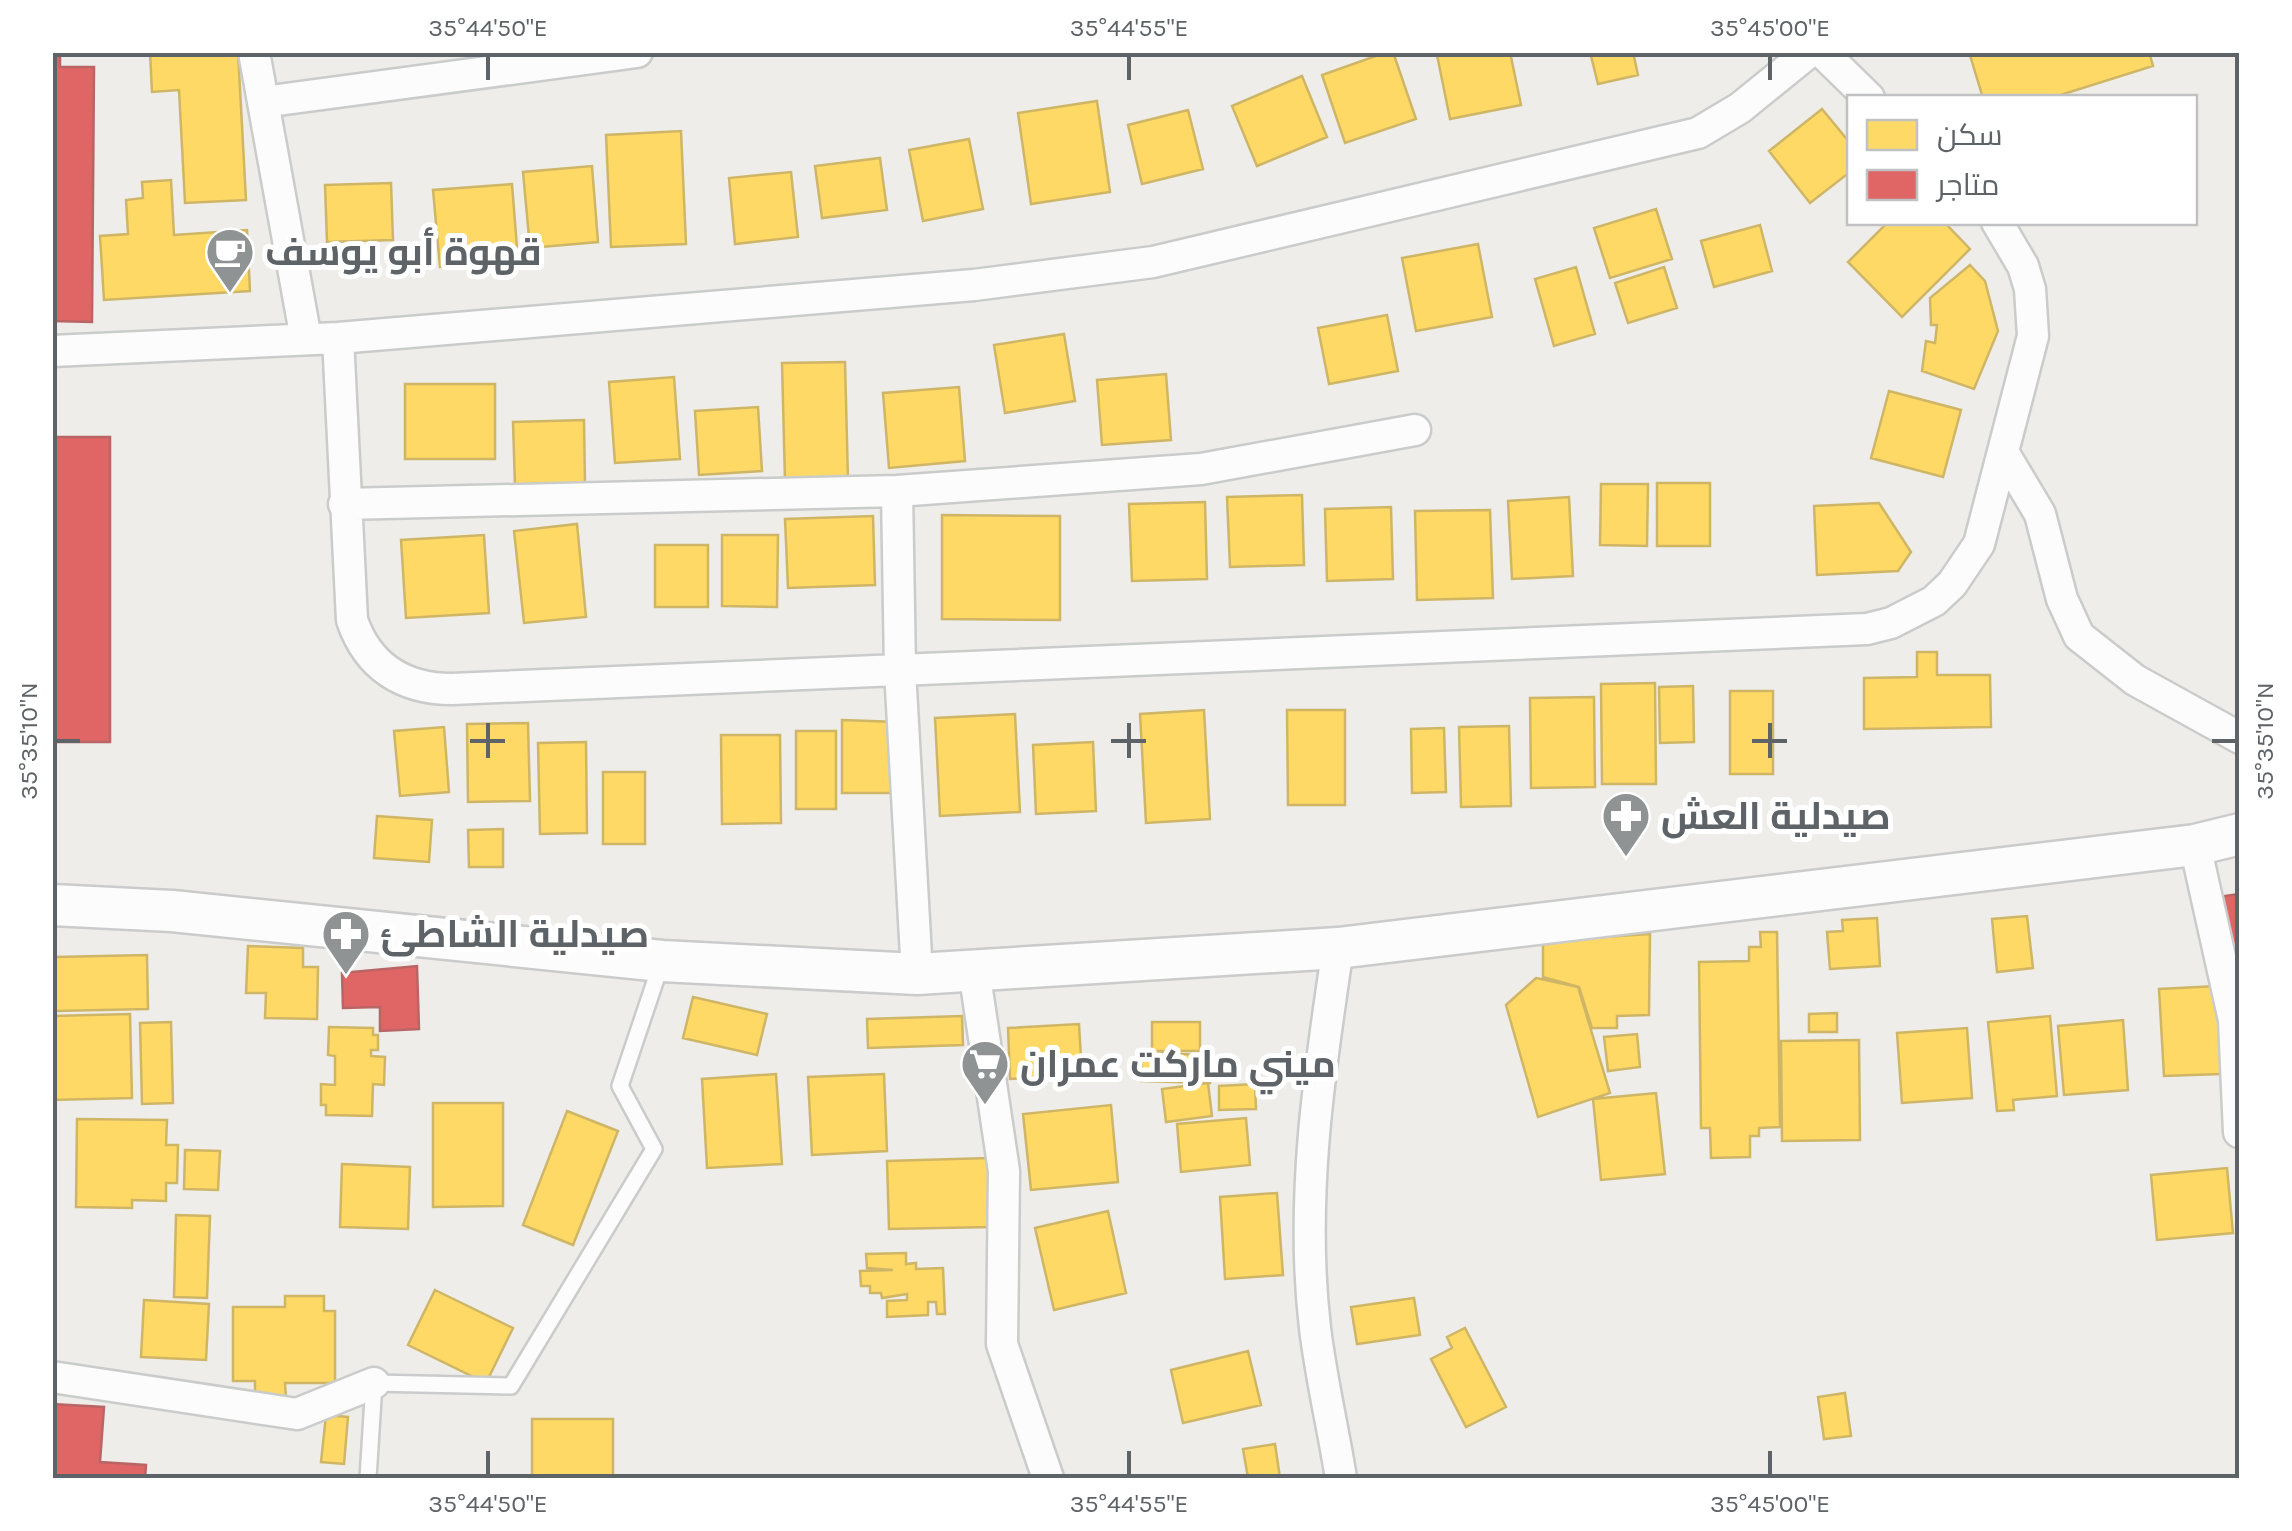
<svg xmlns="http://www.w3.org/2000/svg" width="2292" height="1531" font-family="Karla,Cairo,sans-serif">
<style>
.homes{fill:#ffd966;stroke:#cfb666;stroke-width:2.5}
.shops{fill:#e06666;stroke:#b96566;stroke-width:2.5}
.lines{fill:none;stroke-linecap:round;stroke-linejoin:round}
.service-casing{stroke:#cacccb;stroke-width:20}
.minor-casing{stroke:#cacccb;stroke-width:35}
.secondary-casing{stroke:#cacbca;stroke-width:45}
.service{stroke:#fcfcfc;stroke-width:15}
.minor{stroke:#fcfcfc;stroke-width:30}
.secondary{stroke:#fcfcfc;stroke-width:40}
.ticks{fill:none;stroke:#5e6367;stroke-width:4}
.labels{text-anchor:middle;stroke-width:10;stroke-linejoin:round;paint-order:stroke}
.poi-label{font-size:38px;font-weight:bold;fill:#5e6367;stroke:#fff;text-anchor:start}
.neatline{fill:none;stroke:#5e6367;stroke-width:4}
.ticks-label{font-size:25px;text-anchor:middle;fill:#5e6367}
</style>
<rect width="100%" height="100%" fill="#eeede9"/>
<path class="homes" d="M150 52H238L246 200 185 203 179 90 152 92Z
M1387 52H1393L1416 119 1345 143 1322 75Z
M1449 52H1510L1521 105 1450 119 1437 55Z
M1590 52H1633L1638 75 1598 84Z
M1969 52H2149L2153 66 2051 98H1983Z
M1302 76 1327 137 1257 166 1232 106Z
M1097 101 1110 192 1031 204 1018 113Z
M1822 109 1850 143V172L1810 203 1769 151Z
M1188 110 1203 169 1142 184 1128 125Z
M681 131 686 244 611 247 606 135Z
M969 139 983 209 923 221 909 150Z
M880 158 887 210 822 218 815 166Z
M592 166 598 242 530 248 523 172Z
M791 172 798 237 735 244 729 178Z
M171 180 174 235 247 230 250 291 104 300 100 236 128 234 126 200 143 198 142 182Z
M391 183 393 240 327 242 325 185Z
M512 184 518 261 440 267 433 190Z
M1656 209 1672 259 1610 278 1594 228Z
M1888 222H1944L1970 249 1902 317 1848 262Z
M1760 225 1772 271 1714 287 1701 241Z
M1478 244 1492 317 1416 331 1402 258Z
M1970 265 1985 281 1998 331 1974 389 1922 371 1926 341 1935 343 1937 325H1931L1930 298Z
M1576 267 1595 334 1554 346 1535 279Z
M1664 267 1677 308 1628 323 1615 283Z
M1387 315 1398 371 1329 384 1318 328Z
M1064 334 1075 401 1005 413 994 345Z
M845 362 848 480 785 481 782 363Z
M1166 374 1171 440 1102 445 1097 380Z
M674 377 680 459 615 463 609 382Z
M405 384H495V459H405Z
M959 387 965 461 889 468 883 393Z
M1889 391 1961 410 1943 477 1871 458Z
M758 407 762 471 699 475 695 411Z
M584 420 585 485 515 487 513 422Z
M1657 483H1710V546H1657Z
M1601 484H1648L1647 546 1600 545Z
M1302 495 1304 565 1230 567 1227 497Z
M1569 497 1573 576 1512 579 1508 501Z
M1205 502 1207 579 1132 581 1129 504Z
M1879 503 1911 552 1898 571 1817 575 1814 506Z
M1391 507 1393 579 1327 581 1325 509Z
M1490 510 1493 598 1417 600 1415 511Z
M942 515 1060 516V620L942 619Z
M873 516 875 585 788 588 785 519Z
M577 524 586 617 524 623 514 531Z
M484 535 489 613 406 618 401 540Z
M722 535H778L777 607 722 606Z
M655 545H708V607H655Z
M1917 652H1937V675H1990L1991 727 1864 729V678L1917 677Z
M1655 683 1656 784H1602L1601 684Z
M1693 686 1694 742 1660 743 1659 687Z
M1730 691H1773V774H1730Z
M1594 697 1595 787 1531 788 1530 698Z
M1204 710 1210 819 1146 823 1140 714Z
M1287 710H1345V805H1288Z
M1015 714 1020 812 940 816 935 718Z
M842 720 898 722 901 793H842Z
M528 723 530 801 468 802 467 724Z
M1509 726 1511 806 1461 807 1459 727Z
M444 727 449 792 400 796 394 731Z
M1444 728 1446 792 1412 793 1411 729Z
M796 731H836V809H796Z
M721 735H780L781 823 722 824Z
M586 742 587 833 540 834 538 743Z
M1093 742 1096 811 1036 814 1033 745Z
M603 772H645V844H603Z
M377 816 432 820 429 862 374 858Z
M503 829V867H469L468 830Z
M2027 916 2033 968 1997 972 1992 919Z
M1877 918 1880 966 1830 969 1827 932 1843 931 1842 920Z
M1760 932H1777L1780 1127 1759 1128V1136H1750V1157L1711 1158 1710 1128H1701L1699 962 1749 961V947H1761Z
M1650 934 1649 1015 1617 1016V1028H1592L1579 987 1543 977V941Z
M248 946 303 948V967H318L317 1019 265 1018 266 993H246Z
M147 955 148 1009 55 1011 54 957Z
M1536 978 1578 987 1610 1093 1538 1117 1506 1005Z
M2217 986 2221 1074 2164 1076 2159 989Z
M693 997 767 1014 757 1055 683 1038Z
M1837 1013V1032H1809V1014Z
M130 1014 132 1098 52 1100V1016Z
M962 1016 963 1045 868 1048 867 1019Z
M2050 1016 2057 1096 2013 1100 2014 1110 1997 1111 1988 1022Z
M2123 1020 2128 1090 2064 1095 2058 1026Z
M171 1022 173 1103 142 1104 140 1023Z
M1152 1022H1200V1051H1152Z
M1079 1024 1082 1075 1010 1079 1008 1028Z
M329 1027 373 1028V1035H378V1050H371V1056L385 1057 384 1085 373 1084 372 1116 326 1115V1105H321V1084L335 1085V1056L328 1055Z
M1967 1028 1972 1098 1902 1103 1897 1033Z
M1637 1034 1640 1067 1608 1071 1604 1037Z
M1859 1040 1860 1140 1782 1141 1781 1041Z
M1142 1053 1211 1055 1210 1083 1141 1081Z
M776 1074 782 1164 707 1168 702 1079Z
M884 1074 887 1151 812 1155 808 1077Z
M1208 1083 1212 1116 1166 1122 1162 1089Z
M1255 1084 1256 1109 1219 1110V1086Z
M1656 1093 1665 1174 1601 1180 1593 1099Z
M433 1103H503V1206L433 1207Z
M1111 1105 1118 1182 1031 1190 1023 1114Z
M567 1111 618 1131 573 1245 523 1225Z
M1246 1118 1250 1165 1181 1172 1177 1124Z
M77 1119 167 1120 166 1145H178L177 1183H166V1201L132 1200V1208L76 1207Z
M185 1150 220 1151 218 1190 184 1189Z
M989 1158 991 1227 889 1229 887 1161Z
M342 1164 410 1167 408 1229 340 1227Z
M2227 1168 2233 1233 2157 1240 2151 1175Z
M1277 1193 1283 1275 1225 1279 1220 1197Z
M1108 1211 1126 1293 1054 1310 1035 1228Z
M176 1215 210 1216 207 1298 174 1297Z
M906 1253V1264L916 1263V1269L943 1268 945 1314H937L936 1302H928V1315L887 1317V1301L907 1300V1294L882 1298 881 1293H870V1286H861L860 1271 893 1270 867 1268 866 1254Z
M435 1290 513 1328 486 1383 408 1345Z
M285 1296H324V1311H335V1383H285L286 1398H255V1381H233V1307H285Z
M1414 1298 1420 1335 1357 1344 1351 1307Z
M144 1300 209 1304 206 1360 141 1357Z
M1465 1328 1506 1407 1466 1427 1431 1359 1452 1348 1447 1337Z
M1248 1351 1261 1405 1183 1423 1171 1370Z
M1845 1393 1851 1436 1824 1439 1818 1397Z
M326 1415 348 1417 344 1464 321 1462Z
M532 1419H613V1478H532Z
M1275 1444 1280 1478H1248L1243 1449Z"/>
<path class="shops" d="M52 52H60V67H94L92 322 52 321Z
M52 437H110V742H52Z
M2240 894V946L2225 948 2217 897Z
M417 966 419 1029 380 1031V1007L343 1008 342 973Z
M52 1404 104 1407 100 1462 146 1465 145 1478H52Z"/>
<g class="lines">
<g class="service-casing">
<path id="service" d="M368 1478 374 1383 511 1386 654 1149 620 1086 661 964"/>
</g>
<g class="minor-casing">
<path id="minor" d="M254 52 306 339
M1822 52 1869 98
M263 102 637 52
M338 338 352 620C368 667 403 689 452 689L1867 629 1891 623 1934 601 1952 584 1979 544 2033 336 2030 289 2023 266 1997 222
M52 351 338 338 974 285 1153 262 1698 133 1740 108 1809 52
M2003 452 2040 514 2062 599 2079 636 2135 680 2240 738
M897 491 900 670 917 974
M344 504 897 491 1201 469 1415 430
M2195 845 2234 1020 2239 1132
M1338 948C1319 1073 1300 1201 1315 1328 1321 1378 1333 1428 1341 1478
M974 970 1004 1171 1002 1344 1048 1478
M52 1377 297 1414 374 1383"/>
</g>
<g class="secondary-casing">
<path id="secondary" d="M52 905 172 911 662 961 917 974 1338 948 2195 845 2240 834"/>
</g>
<use href="#service" class="service"/>
<use href="#minor" class="minor"/>
<use href="#secondary" class="secondary"/>
</g>
<path class="ticks" d="M488 55V80M1129 55V80M1770 55V80M488 723V758M1129 723V758M1770 723V758M55 741H80M470 741H505M1111 741H1146M1752 741H1787M2212 741H2237M488 1451V1476M1129 1451V1476M1770 1451V1476"/>
<defs>
<g id="cafe-pin" transform="scale(2.5)"><path d="M0 17L-7.5 6A9.5 9.5 0 1 1 7.5 6Z" fill="#909394" stroke="#fff"/><path d="M-5.5-4.5H6V0H3Q3 3.5 0 3.5H-2.5Q-5.5 3.5-5.5 0ZM3-3.2v2h1.7v-2ZM-6 4.5H4V6H-6Z" fill="#fff"/></g>
<g id="pharmacy-pin" transform="scale(2.5)"><path d="M0 17L-7.5 6A9.5 9.5 0 1 1 7.5 6Z" fill="#909394" stroke="#fff"/><path d="M-2-6h4v4h4v4h-4v4h-4v-4h-4v-4h4Z" fill="#fff"/></g>
<g id="supermarket-pin" transform="scale(2.5)"><path d="M0 17L-7.5 6A9.5 9.5 0 1 1 7.5 6Z" fill="#909394" stroke="#fff"/><path d="M-6-5.5h2.5l.6 2H6L4.5 2H-2.5L-4.4-4H-6ZM-1.5 3.2a1.3 1.3 0 1 0 .1 0ZM3 3.2a1.3 1.3 0 1 0 .1 0Z" fill="#fff"/></g>
</defs>
<g fill-rule="evenodd">
<use href="#cafe-pin" x="230" y="252"/>
<use href="#pharmacy-pin" x="1626" y="816"/>
<use href="#pharmacy-pin" x="346" y="934"/>
<use href="#supermarket-pin" x="985" y="1064"/>
</g>
<g class="labels">
<g class="poi-label">
<text x="265" y="265">قهوة أبو يوسف</text>
<text x="1661" y="829">صيدلية العش</text>
<text x="381" y="947">صيدلية الشاطئ</text>
<text x="1020" y="1077">ميني ماركت عمران</text>
</g>
</g>
<rect width="2292" height="1531" fill="none" stroke="#ffffff" stroke-width="110"/>
<rect x="1847" y="95" width="350" height="130" fill="#ffffff" stroke="#bfc1c2" stroke-width="2.5"/>
<rect x="1867" y="120" width="50" height="30" fill="#ffd966" stroke="#bfc1c2" stroke-width="2.5"/>
<text x="1937" y="145" font-size="30" fill="#5e6367">سكن</text>
<rect x="1867" y="170" width="50" height="30" fill="#e06666" stroke="#bfc1c2" stroke-width="2.5"/>
<text x="1937" y="195" font-size="30" fill="#5e6367">متاجر</text>
<rect x="55" y="55" width="2182" height="1421" class="neatline"/>
<g class="ticks-label">
<text x="488" y="36">35°44'50"E</text>
<text x="1129" y="36">35°44'55"E</text>
<text x="1770" y="36">35°45'00"E</text>
<text transform="translate(28 741) rotate(-90)" y="9">35°35'10"N</text>
<text transform="translate(2264 741) rotate(-90)" y="9">35°35'10"N</text>
<text x="488" y="1512">35°44'50"E</text>
<text x="1129" y="1512">35°44'55"E</text>
<text x="1770" y="1512">35°45'00"E</text>
</g>
</svg>
